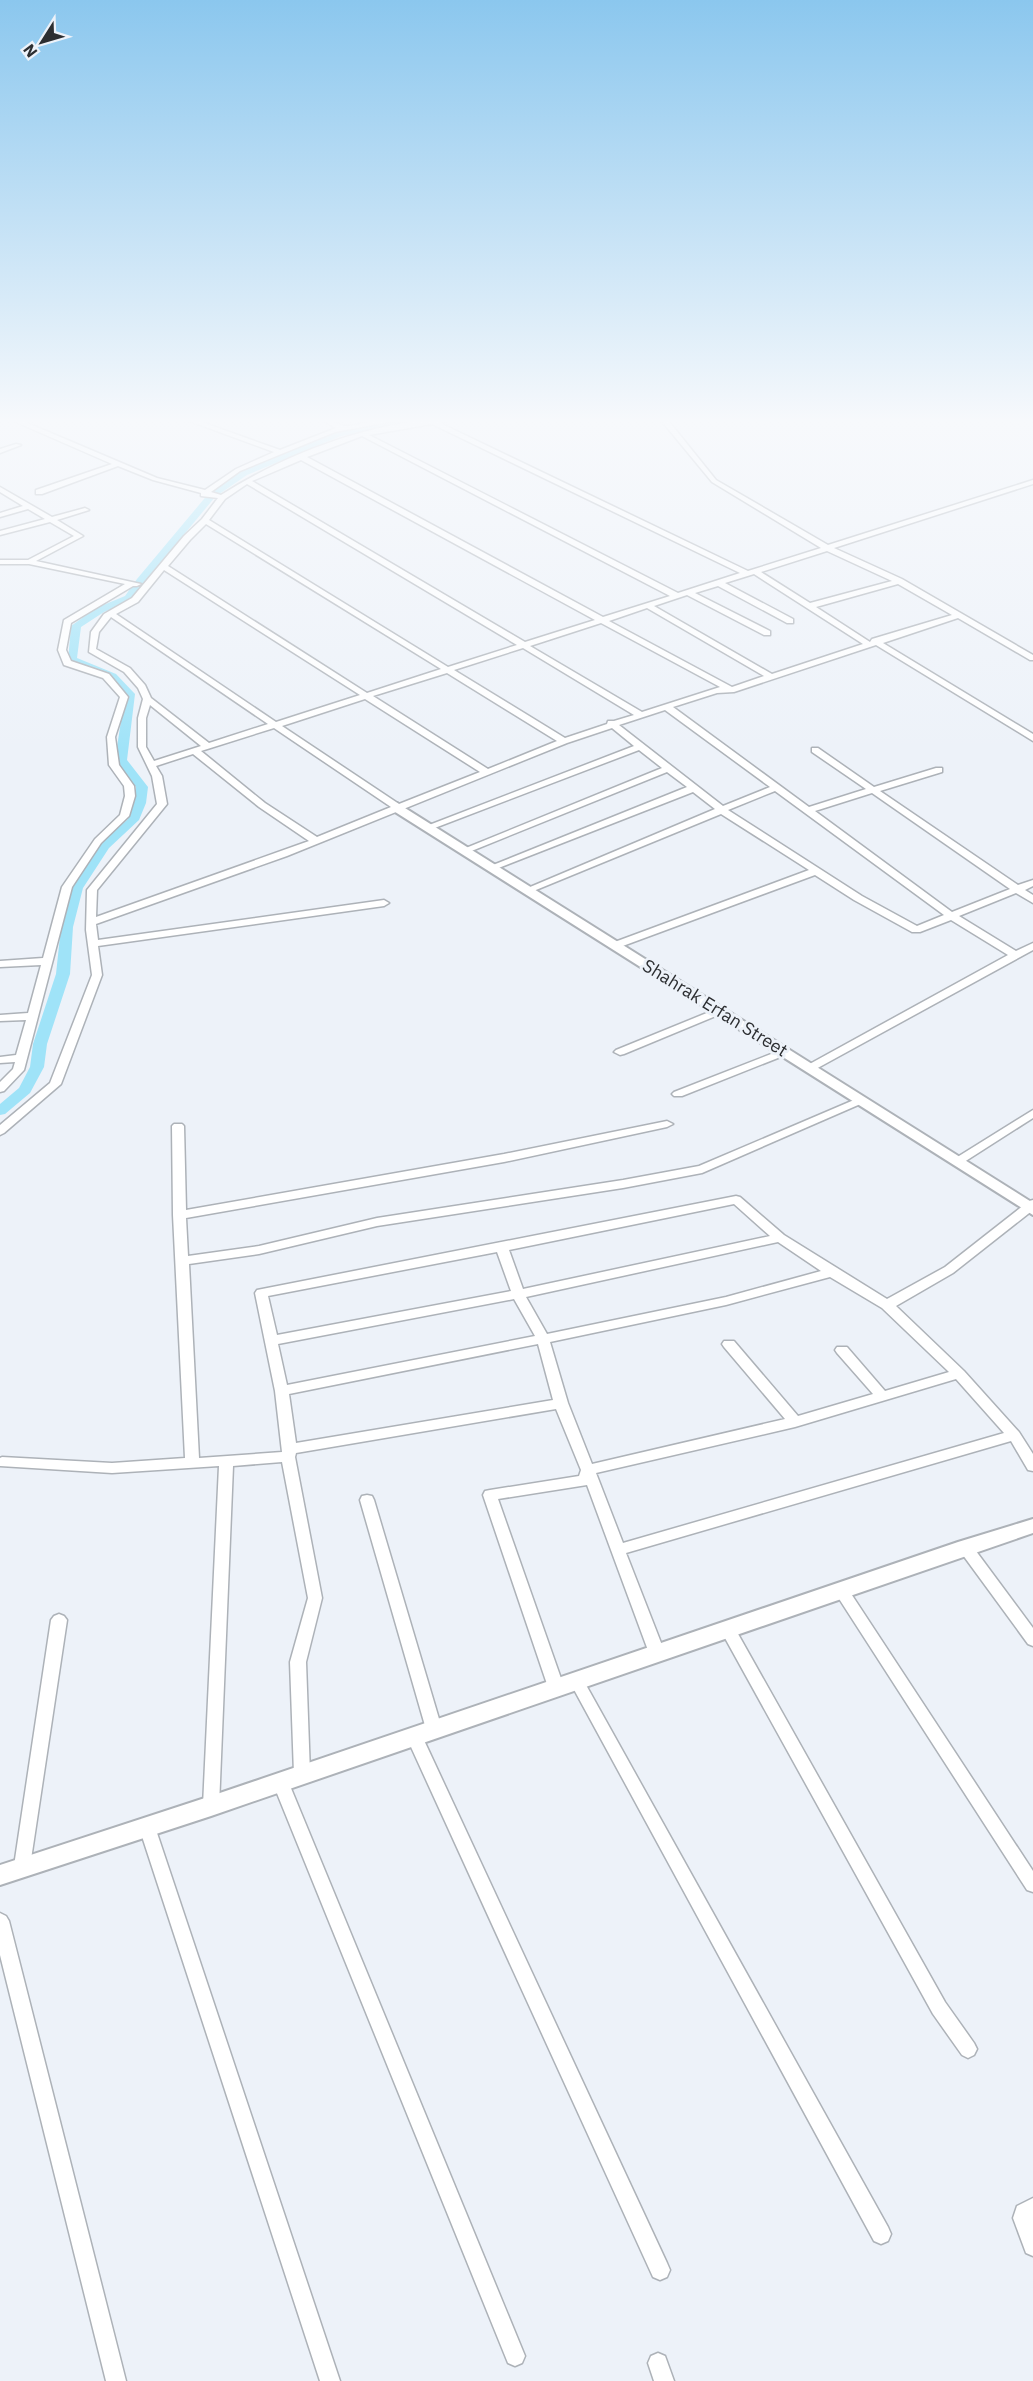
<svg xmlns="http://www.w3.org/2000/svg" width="1033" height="2381" font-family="'IBM Plex Sans',sans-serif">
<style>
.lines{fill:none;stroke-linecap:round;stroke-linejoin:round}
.canal{fill:#9fe3f8;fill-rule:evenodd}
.street-casing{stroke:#adb2b8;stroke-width:3}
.secondary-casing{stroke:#adb2b8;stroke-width:4}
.street{fill:#fff;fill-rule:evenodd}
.secondary{fill:#fff;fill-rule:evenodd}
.labels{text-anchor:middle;stroke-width:6;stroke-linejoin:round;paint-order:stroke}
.street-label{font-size:18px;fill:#2c2e31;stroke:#edf2f9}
</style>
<rect width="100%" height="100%" fill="#edf2f9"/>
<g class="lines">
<path class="canal" d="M412 419H431L341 436 247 475 215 497 144 583 132 600 104 612 81 627 77 658 116 674 135 694 127 760 148 787 146 803 139 820 109 848 83 888 73 927 70 974 47 1044 44 1067 30 1093 5 1114 0 1115V1104L19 1088 30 1067 33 1044 56 974 61 927 71 888 101 843 128 819 134 803 136 787 115 760 125 695 108 678 68 661 71 626 96 608 125 596 137 579 209 493 241 471 336 432Z"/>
<g class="street-casing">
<path id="street" d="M9 419H18L157 478 205 490 236 469 274 452 184 419H193L280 450 336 428 320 419C330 419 338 426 347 426 364 425 383 416 399 420L335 432 240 471 211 492 221 495C285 454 376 419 452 419L440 423 748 571 821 548 712 482 660 419H667L716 480 828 545 1033 480V484L834 548 902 579 1033 655V660H1030L958 618 883 643 1033 734V741L876 645 734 692 717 693 673 707 809 807 866 789 812 752V748H818L874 787 936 768H942V772L880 791 1018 885 1033 880V886L1025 890 1033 895V903L1016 893 959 916 1016 951 1033 943V950L814 1070H806L804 1068 806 1066 1008 955 951 920 920 932H912L854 900 815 875 620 947H612L611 945 612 943 809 870 721 814 531 892 528 893 523 890 715 809 693 792 496 869 493 870 488 867 687 787 667 772 469 852H463L461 850 662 768 639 750 432 829 429 830 424 827 634 746 612 728 567 743 287 856 96 924 98 940 384 900 389 903 384 906 98 946 102 975 61 1084 4 1133 0 1135V1125L50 1083 92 975 86 930 87 890 157 804 152 776 138 747V718L143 699 138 688 124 672 89 652 91 632 104 614 132 598 184 536 202 519 218 498 201 496V493L153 480 118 466 42 494H36V490L112 464ZM432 424 740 573 678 593 369 435ZM362 436 670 596 603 617 307 457ZM301 460 595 620 525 642 252 481ZM247 484 517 645 448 667 209 520 225 499ZM206 524 441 669 367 693 168 566 190 540ZM827 551 892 581 810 603 761 572ZM164 570 360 695 276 722 116 614 138 602ZM754 574 863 644 772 674 654 606 687 595 764 635H770V631L695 593 718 586 787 623H793V619L725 583ZM898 584 952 615 872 639 870 642 816 607ZM647 608 764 676 732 687 609 621ZM111 617 268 724 209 743 151 698 145 685 130 668 96 649 99 632ZM601 623 720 687 642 712 530 646ZM523 648 634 715 614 721H608L607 724 565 738 454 670ZM447 673 557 741 488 769 373 696ZM365 699 480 772 399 804 282 726ZM150 705 201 746 154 761 146 747V718ZM665 710 770 787 723 806 619 725ZM274 728 391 807 317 837 265 803 201 751ZM193 754 259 807 309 841 96 917 97 890 167 804 162 776 156 766ZM775 791 944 915 917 926 862 896 728 810ZM872 793 1010 889 952 912 815 811Z
M16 444 21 445 0 453V449Z
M0 487 52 517 85 508 89 510 57 520 83 536 36 561 141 584 137 586H133L71 623 66 650 71 661 109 674 128 697 115 737 119 765 134 786 135 796 129 816 101 843 72 887 24 1070 4 1091 0 1092V1082L13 1069 15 1062 0 1063V1057L16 1055 26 1020 0 1021V1015L28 1013 41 965 0 967V961L43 958 62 887 95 839 120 815 125 796 124 786 109 765 107 737 120 697 103 678 64 665 58 650 64 620 125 584 29 564H0V560H28L74 536 50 522 0 535V531L45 519 28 509 0 517V513L23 506 0 492Z
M719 1008 724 1011 723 1013 624 1054 620 1055 614 1052 616 1050Z
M784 1049 788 1050 790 1052 788 1054 682 1096H674L672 1094 674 1092Z
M861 1097 867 1100 865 1102 702 1173 623 1188 377 1226 259 1254 189 1264 199 1458 282 1452 275 1391 255 1293 257 1290 736 1196 740 1197 784 1235 887 1299 945 1267 1029 1201 1033 1200V1210L953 1273 896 1306 964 1371 1019 1432 1033 1454V1471L1028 1470 1011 1441 626 1553 665 1653 662 1657 657 1659 652 1657 649 1653 587 1485 498 1499 564 1687 561 1691 556 1693 551 1691 548 1687 483 1495 485 1491 490 1490 579 1476 581 1470 556 1409 296 1453 295 1457 322 1598 306 1662 310 1774 308 1779 302 1781 296 1779 294 1774 290 1662 308 1598 282 1462 233 1466 219 1806 217 1811 211 1813 205 1811 203 1806 219 1466 112 1473 0 1466V1458L2 1457 112 1463 185 1458 173 1215 172 1126 174 1124H182L184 1126 186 1210 504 1154 667 1121 673 1124 667 1127 504 1162 186 1218 188 1256 259 1246 377 1218 623 1180 699 1166ZM734 1204 770 1236 523 1289 509 1250ZM778 1242 821 1271 726 1297 547 1334 526 1297ZM497 1252 511 1291 277 1335 268 1296ZM830 1277 882 1308 949 1372 885 1391 847 1347H837L835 1350 837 1353 873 1394 798 1416 734 1341H724L722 1344 724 1347 785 1419 592 1464 568 1403 550 1342 726 1305ZM514 1299 535 1336 287 1385 278 1344ZM538 1344 553 1400 296 1443 289 1394ZM956 1379 1004 1433 623 1543 596 1473 795 1427Z
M1033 1110V1118L961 1164H953L951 1161Z
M367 1495 372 1496 374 1500 442 1729 440 1734 434 1736 428 1734 426 1729 360 1500 362 1496Z
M965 1541 970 1543 1033 1628V1646L1028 1644 960 1551 958 1547 960 1543Z
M841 1584 846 1586 1033 1871V1892L1027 1890 836 1594 834 1590 836 1586Z
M59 1614 64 1616 67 1620 30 1866 28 1871 22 1873 16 1871 14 1866 51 1620 54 1616Z
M728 1623 733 1625 945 2002 974 2043 977 2049 974 2055 968 2058 962 2055 933 2014 720 1629 723 1625Z
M576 1674 581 1676 888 2227 891 2234 888 2241 881 2244 874 2241 571 1684 568 1680 571 1676Z
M414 1729 420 1731 422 1736 667 2263 670 2270 667 2277 660 2280 653 2277 406 1736 408 1731Z
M280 1774 286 1776 288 1781 525 2356 522 2363 515 2366 508 2363 272 1781 274 1776Z
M147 1820 153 1822 155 1827 340 2381H320L139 1827 141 1822Z
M0 1913 6 1916 9 1921 126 2381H106L0 1955Z
M1033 2198V2256L1026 2253 1013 2218 1017 2206Z
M658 2353 665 2356 674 2381H654L648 2363 651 2356Z"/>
</g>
<g class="secondary-casing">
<path id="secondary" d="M397 803 1033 1203V1215L392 810 391 807Z
M1033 1519V1533L211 1816 0 1885V1865L211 1796 958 1542Z"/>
</g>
<use href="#street" class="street"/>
<use href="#secondary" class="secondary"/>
</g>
<linearGradient id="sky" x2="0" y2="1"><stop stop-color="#8bc7ee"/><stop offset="0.56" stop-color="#f7f9fc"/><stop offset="1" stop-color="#f7f9fc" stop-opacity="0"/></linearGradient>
<rect width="1033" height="752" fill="url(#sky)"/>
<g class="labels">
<g class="street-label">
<text transform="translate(715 1008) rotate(32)" y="6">Shahrak Erfan Street</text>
</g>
</g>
<g transform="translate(42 42) rotate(233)" stroke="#edf2f9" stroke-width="4.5" paint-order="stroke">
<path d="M0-4.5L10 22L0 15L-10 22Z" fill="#2c2e31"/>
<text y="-9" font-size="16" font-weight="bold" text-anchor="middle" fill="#2c2e31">N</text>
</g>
</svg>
